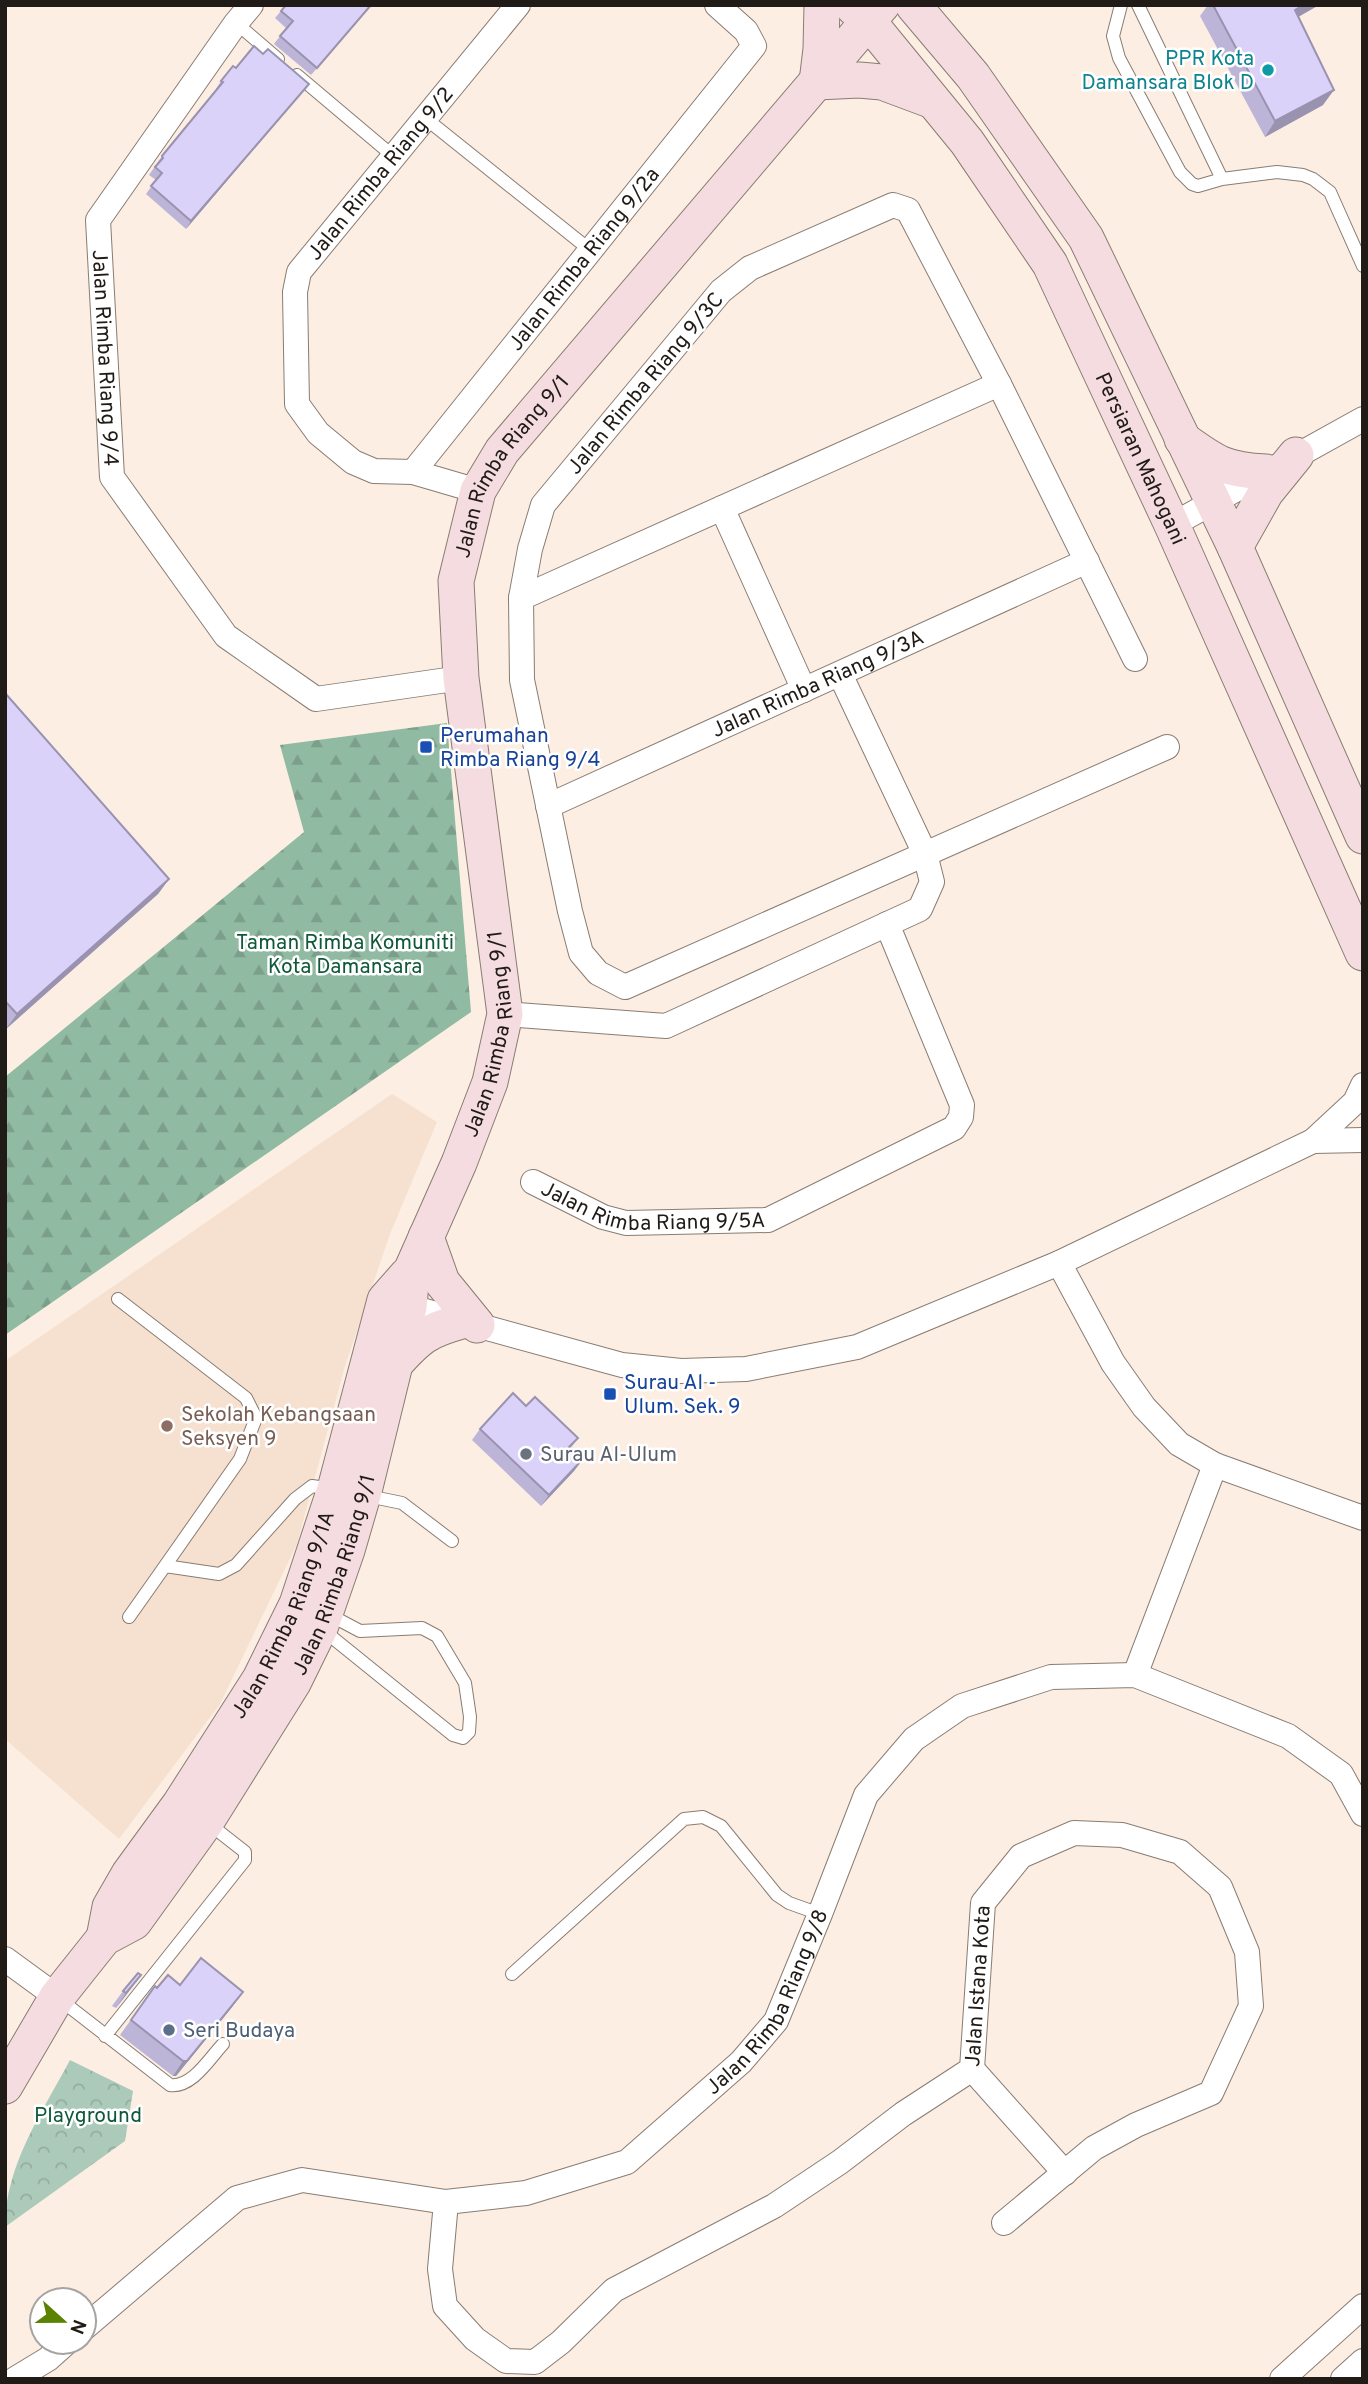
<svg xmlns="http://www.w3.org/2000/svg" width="1368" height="2384" font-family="Overpass,sans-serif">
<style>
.built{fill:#f6e1d0}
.forest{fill:url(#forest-firs)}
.park{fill:url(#park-crowns)}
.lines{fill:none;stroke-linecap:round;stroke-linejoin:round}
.lane-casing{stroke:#897c72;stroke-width:14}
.street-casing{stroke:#897c72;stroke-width:26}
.secondary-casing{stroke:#897c72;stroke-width:37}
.lane{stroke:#fff;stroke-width:12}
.street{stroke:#fff;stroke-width:24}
.secondary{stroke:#f5dce0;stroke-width:35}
.wall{fill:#bcb5d7}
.shaded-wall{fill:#9993af}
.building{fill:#dbd2fa;stroke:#9993af;stroke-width:2}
.culture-dot{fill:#0f9aa8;stroke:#fff;stroke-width:2.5}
.transit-dot{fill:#1a4fb4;stroke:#fff;stroke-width:2.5}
.education-dot{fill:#8d6e63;stroke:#fff;stroke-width:2.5}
.worship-dot{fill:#6b7280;stroke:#fff;stroke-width:2.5}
.service-dot{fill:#5c6f8a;stroke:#fff;stroke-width:2.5}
.labels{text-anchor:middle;stroke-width:5;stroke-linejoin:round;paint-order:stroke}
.culture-label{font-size:21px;fill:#0d838f;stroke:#fff;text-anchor:end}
.street-label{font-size:21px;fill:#201b17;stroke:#fff}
.transit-label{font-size:21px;fill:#164399;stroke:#fff;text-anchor:start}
.park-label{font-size:21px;fill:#0f593a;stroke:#fff}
.education-label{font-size:21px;fill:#785e54;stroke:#fff;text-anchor:start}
.worship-label{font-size:21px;fill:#5b616d;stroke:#fff;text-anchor:start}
.service-label{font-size:21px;fill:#4e5e75;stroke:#fff;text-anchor:start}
</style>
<defs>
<pattern id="forest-firs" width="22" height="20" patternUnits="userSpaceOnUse" patternTransform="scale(1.75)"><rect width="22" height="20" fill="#90baa2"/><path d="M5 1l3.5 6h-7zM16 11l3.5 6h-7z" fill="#7c9f8b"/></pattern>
<pattern id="park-crowns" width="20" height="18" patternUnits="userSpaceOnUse" patternTransform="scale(1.75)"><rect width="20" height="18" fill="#accab9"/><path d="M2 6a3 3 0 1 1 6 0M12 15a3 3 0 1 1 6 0" fill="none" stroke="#94ad9e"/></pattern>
</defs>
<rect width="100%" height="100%" fill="#fceee2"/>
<path class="built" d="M392 1094 437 1122 390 1234 345 1366 297 1544 220 1704 119 1839 5 1739V1361Z"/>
<path class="forest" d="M447 723 471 1012 5 1335V1077L304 832 280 745Z"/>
<path class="park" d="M70 2060 133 2091 125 2141 5 2227C5 2165 42 2113 70 2060Z"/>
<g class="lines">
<g class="lane-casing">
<path id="lane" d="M1121 5 1113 36 1119 58 1180 172 1192 184 1198 186 1222 179 1277 172 1303 175 1313 179 1330 192 1363 266
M1138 5 1222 179
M236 23 278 59
M297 75 393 156
M425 118 590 250
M118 1299 246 1398 256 1418 240 1459 165 1566
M363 1495 402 1503 452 1541
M129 1617 165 1566 219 1574 236 1565 295 1499 312 1486 332 1489
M323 1630 453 1735 463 1738 469 1732 470 1717 465 1683 437 1636 422 1628 360 1631 328 1614
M512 1974 684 1819 703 1817 721 1826 777 1895 789 1903 820 1914
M58 1998 170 2085C192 2088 209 2059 223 2044
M105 2036 245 1860V1852L208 1823"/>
</g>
<g class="street-casing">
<g id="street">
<path id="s1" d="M251 5 236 23 98 220 112 477 226 636 316 699 461 678"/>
<path id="s2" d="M413 472 754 46 746 31 717 5"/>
<path id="s3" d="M478 491 413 472 374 471 353 462 318 433 297 404 295 292 299 272 518 5"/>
<path d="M722 508 804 690"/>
<path d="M1172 525 1363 419"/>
<path d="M521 598 999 384"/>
<path d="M1135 659 999 384 908 210 893 205 750 268 721 291 543 505 530 549 521 598 522 680 570 911 581 953 598 973 625 987 1167 747"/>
<path id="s4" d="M548 806 1087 561"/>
<path d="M505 1014 666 1026 920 909 932 882 925 854 840 674"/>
<path d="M1313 1141 1363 1140"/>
<path id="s5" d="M533 1182 603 1217 626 1223 768 1220 954 1128 961 1117 962 1105 887 924"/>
<path d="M1059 1263 1113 1363 1144 1407 1179 1444 1215 1465 1363 1518"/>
<path d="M396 1303 622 1365 681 1371 746 1369 857 1347 1059 1263 1313 1141 1355 1102 1363 1085"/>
<path d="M1135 1675 1215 1465"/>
<path d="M5 1959 57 1997"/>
<path d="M972 2069 1065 2173"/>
<path id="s6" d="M446 2202 440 2269 445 2306 475 2339 506 2361 535 2362 561 2342 614 2290 774 2206 840 2162 903 2114 972 2069 983 1903 1021 1856 1074 1833 1122 1835 1180 1852 1220 1887 1247 1952 1251 2006 1211 2093 1136 2125 1094 2148 1004 2223"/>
<path id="s7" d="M84 2328 237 2198 302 2180 446 2202 526 2193 627 2162 741 2062 776 2021 820 1914 866 1795 914 1739 962 1706 1051 1677 1135 1675 1288 1736 1341 1774 1363 1814"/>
<path d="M15 2379 48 2359 67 2342"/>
<path d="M1282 2379 1363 2306"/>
<path d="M1343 2379 1363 2361"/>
</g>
</g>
<g class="secondary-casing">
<g id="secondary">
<path d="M822 5 821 49 817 82 859 80 882 82 933 101"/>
<path d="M913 5 973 76 1086 238 1235 547 1363 836"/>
<path id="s8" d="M853 7 868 21 967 142 1050 264 1172 525 1363 953"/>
<path d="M1182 439C1215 463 1225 470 1266 472"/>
<path d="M1235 547 1266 492 1296 455"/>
<path d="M426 1237 442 1282 477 1325"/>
<path d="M394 1365C419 1337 426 1331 462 1321"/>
<path id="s9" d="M104 1938 110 1907 129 1874 180 1804 260 1679 297 1604 335 1489 385 1300 407 1275"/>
<path id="s10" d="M5 2086 57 1997 104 1938 134 1922 206 1822 293 1683 320 1628 347 1550 363 1495 409 1307 412 1269 459 1163 490 1082 505 1014 461 678 456 581 478 491 502 451 882 5"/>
</g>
</g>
<use href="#lane" class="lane"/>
<use href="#street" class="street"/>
<use href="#secondary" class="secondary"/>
</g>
<path class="wall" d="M286 5H372L311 75 274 44 286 28 275 18Z
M1208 5H1319L1298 17 1323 105 1265 137 1200 16Z
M236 68 303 91 186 229 146 194 156 180 149 175 162 156 217 90 216 89 221 81Z
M5 693 169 879 158 894 6 1029 5 1028Z
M526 1406 578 1438 571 1448 582 1460 574 1471 541 1506 472 1440 480 1429Z
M141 1975 116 2008 112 2006 123 1991Z
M180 1985 243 1992 232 2007 176 2076H173L120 2035 155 1986 157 1988Z"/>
<path class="shaded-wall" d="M371 5H372L311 75Z
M1303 5H1319L1284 25 1295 10Z
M309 84 303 91 186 229 191 221Z
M1334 90 1323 105 1265 137 1275 121Z
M169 879 158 894 6 1029 17 1014Z
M582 1460 574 1471 541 1506 549 1495Z
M141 1975 130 1990 116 2008 126 1993Z
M243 1992 232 2007 176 2076H173L183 2061Z"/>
<path class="building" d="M286 5H371L317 68 280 36 293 21 281 11Z
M1213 5H1303L1295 10 1334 90 1275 121Z
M254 46 263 54 268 49 309 84 191 221 151 186 162 173 155 167 163 158 162 156 223 82 221 81 233 66 236 68Z
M5 693 169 879 17 1014 5 1001Z
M513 1393 526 1406 535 1397 578 1438 569 1447 582 1460 549 1495 480 1429Z
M201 1958 243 1992 187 2061H183L131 2020 155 1986 157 1988 168 1975 180 1985Z
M138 1973 141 1975 126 1993 123 1991Z"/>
<circle class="culture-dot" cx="1268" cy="70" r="7"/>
<g class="transit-dot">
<rect x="419" y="740" width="14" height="14" rx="3.5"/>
<rect x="603" y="1387" width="14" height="14" rx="3.5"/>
</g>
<circle class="education-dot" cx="167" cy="1426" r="7"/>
<circle class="worship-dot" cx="526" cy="1454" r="7"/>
<circle class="service-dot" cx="169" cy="2030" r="7"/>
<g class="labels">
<g class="culture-label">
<text x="1254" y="65">PPR Kota<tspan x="1254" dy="24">Damansara Blok D</tspan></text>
</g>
<g class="street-label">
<text dy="7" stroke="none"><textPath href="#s3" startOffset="471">Jalan Rimba Riang 9/2</textPath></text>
<text dy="7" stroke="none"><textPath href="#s2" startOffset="273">Jalan Rimba Riang 9/2a</textPath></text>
<text dy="7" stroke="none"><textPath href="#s1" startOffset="402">Jalan Rimba Riang 9/4</textPath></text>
<text transform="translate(645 383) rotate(-50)" y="7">Jalan Rimba Riang 9/3C</text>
<text dy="7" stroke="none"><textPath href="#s8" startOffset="539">Persiaran Mahogani</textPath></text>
<text dy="7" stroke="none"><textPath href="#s10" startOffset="1771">Jalan Rimba Riang 9/1</textPath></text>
<text dy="7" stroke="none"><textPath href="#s4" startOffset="296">Jalan Rimba Riang 9/3A</textPath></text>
<text dy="7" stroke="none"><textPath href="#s10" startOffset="1183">Jalan Rimba Riang 9/1</textPath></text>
<text dy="7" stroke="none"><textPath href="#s5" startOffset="126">Jalan Rimba Riang 9/5A</textPath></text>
<text dy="7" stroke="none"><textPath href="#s10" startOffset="616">Jalan Rimba Riang 9/1</textPath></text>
<text dy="7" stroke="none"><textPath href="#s9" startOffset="373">Jalan Rimba Riang 9/1A</textPath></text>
<text dy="7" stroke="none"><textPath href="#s6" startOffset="828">Jalan Istana Kota</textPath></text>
<text dy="7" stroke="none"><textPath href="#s7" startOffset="817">Jalan Rimba Riang 9/8</textPath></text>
</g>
<g class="transit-label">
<text x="440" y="742">Perumahan<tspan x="440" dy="24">Rimba Riang 9/4</tspan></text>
<text x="624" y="1389">Surau Al -<tspan x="624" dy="24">Ulum. Sek. 9</tspan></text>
</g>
<g class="park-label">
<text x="345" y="949">Taman Rimba Komuniti<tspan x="345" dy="24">Kota Damansara</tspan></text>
<text x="88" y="2122">Playground</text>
</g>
<g class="education-label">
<text x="181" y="1421">Sekolah Kebangsaan<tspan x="181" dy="24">Seksyen 9</tspan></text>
</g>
<g class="worship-label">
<text x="540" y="1461">Surau Al-Ulum</text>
</g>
<g class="service-label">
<text x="183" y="2037">Seri Budaya</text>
</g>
</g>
<rect width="1368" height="2384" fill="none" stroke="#201b17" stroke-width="14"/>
<g transform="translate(63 2321) rotate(111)"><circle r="33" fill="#ffffff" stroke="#a6a4a2" stroke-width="2"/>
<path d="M0-5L12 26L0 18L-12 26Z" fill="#5b8203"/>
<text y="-10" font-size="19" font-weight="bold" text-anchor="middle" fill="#201b17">N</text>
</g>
</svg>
